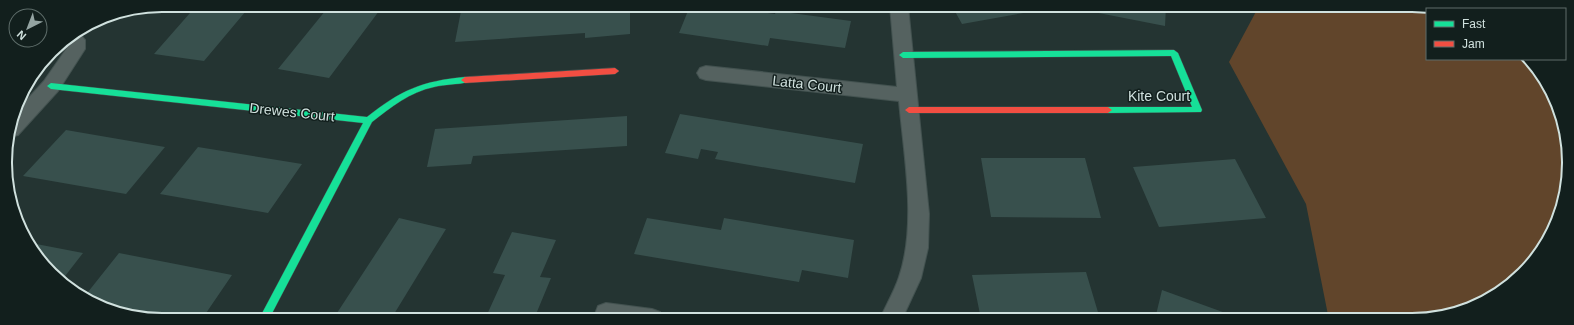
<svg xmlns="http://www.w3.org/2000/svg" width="1574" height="325" font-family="Helvetica,sans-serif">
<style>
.green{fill:#61452b}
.building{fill:#38504d}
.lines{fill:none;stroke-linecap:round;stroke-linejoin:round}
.street-casing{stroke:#435250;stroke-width:2}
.fast-casing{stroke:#435250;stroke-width:1}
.jam-casing{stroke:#435250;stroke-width:1}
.street{fill:#556260;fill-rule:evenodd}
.fast{fill:#16e098;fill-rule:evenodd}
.jam{fill:#f24e42;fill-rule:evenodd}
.labels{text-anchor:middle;stroke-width:3;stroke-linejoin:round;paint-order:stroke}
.street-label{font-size:14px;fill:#d0e1de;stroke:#121f1d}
.rim{fill:none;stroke:#d0e1de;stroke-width:2}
</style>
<rect width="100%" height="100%" fill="#243432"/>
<path class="green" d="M1259 6H1432L1440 9H1427V59H1528L1536 66 1564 122 1568 183 1553 232 1523 274 1481 304 1422 320H1329L1306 204 1229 62Z"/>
<path class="building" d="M197 5H251L204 61 154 54Z
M330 5H370L382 7 329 78 278 69Z
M612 5H630V34L585 38V33L455 42 461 11 530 7 529 11Z
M690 6H712L775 14 776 11 851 21 845 48 770 38 768 46 679 33Z
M952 6H1044L1046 9 962 24Z
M1073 6H1166L1165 26 1073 8Z
M680 114 863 144 855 183 715 159 718 152 701 149 698 159 665 153Z
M627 116V146L473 156 471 164 427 167 435 129Z
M66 130 165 147 126 194 23 176Z
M198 147 302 164 268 213 160 194Z
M981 158H1085L1101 218 991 217Z
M1235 159 1266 218 1159 227 1133 167Z
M399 218 446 229 391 319H351L352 316 337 313Z
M647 218 721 230 724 218 854 240 848 278 802 270 799 282 634 254Z
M512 232 556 240 540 277 551 278 534 319H485L505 275 493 273Z
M31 243 83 253 62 280 44 266Z
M119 253 232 275 202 319H142L93 304 84 297Z
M1086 272 1100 319H981L972 275Z
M1162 290 1242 319V320L1155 319Z"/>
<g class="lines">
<g class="street-casing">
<path id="street" d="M890 6H908L929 214 928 248 921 278 902 319H880C886 305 894 292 899 277 917 224 904 157 899 101L706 80 700 78 697 73 700 68 706 66 897 87Z
M79 33 85 40V49L58 91 18 135 9 137 14 114 44 81 67 48 66 41Z
M606 303 652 309 660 312 663 319H593L598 306Z"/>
</g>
<g class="fast-casing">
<path id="fast" d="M1174 50 1178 53 1202 110 1201 112 1108 113 1104 110 1108 107H1192L1171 56 903 58 899 55 903 52Z
M465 77 468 78 469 80 468 82C457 85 445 84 434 87 410 92 391 107 372 122L269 319H259L363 123 51 89 47 86 51 83 367 117C401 90 422 81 465 77Z"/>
</g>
<g class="jam-casing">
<path id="jam" d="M615 68 619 71 615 74 465 83 461 80 465 77Z
M909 107H1108L1112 110 1108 113H909L905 110Z"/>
</g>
<use href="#street" class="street"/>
<use href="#fast" class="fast"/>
<use href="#jam" class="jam"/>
</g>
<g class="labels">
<g class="street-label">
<text transform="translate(807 84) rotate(6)" y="5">Latta Court</text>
<text x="1159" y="101">Kite Court</text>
<text transform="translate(292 112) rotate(6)" y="5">Drewes Court</text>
</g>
</g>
<path d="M0 0H1574V325H0ZM162 12H1412A150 150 0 0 1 1562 162V163A150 150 0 0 1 1412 313H162A150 150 0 0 1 12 163V162A150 150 0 0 1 162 12Z" fill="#121f1d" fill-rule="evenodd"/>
<path class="rim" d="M162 12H1412A150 150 0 0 1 1562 162V163A150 150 0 0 1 1412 313H162A150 150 0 0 1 12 163V162A150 150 0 0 1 162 12Z"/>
<rect x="1426" y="8" width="140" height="52" fill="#121f1d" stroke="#5e6d6a"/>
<rect x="1434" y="21" width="20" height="6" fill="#16e098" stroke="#5e6d6a"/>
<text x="1462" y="28" font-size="12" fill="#d0e1de">Fast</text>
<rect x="1434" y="41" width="20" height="6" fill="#f24e42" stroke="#5e6d6a"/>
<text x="1462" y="48" font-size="12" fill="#d0e1de">Jam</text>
<g transform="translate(28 28) rotate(222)"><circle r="19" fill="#121f1d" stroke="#5e6d6a"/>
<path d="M0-3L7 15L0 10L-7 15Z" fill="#94a4a2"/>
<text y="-6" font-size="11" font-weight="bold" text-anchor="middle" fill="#d0e1de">N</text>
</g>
</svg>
